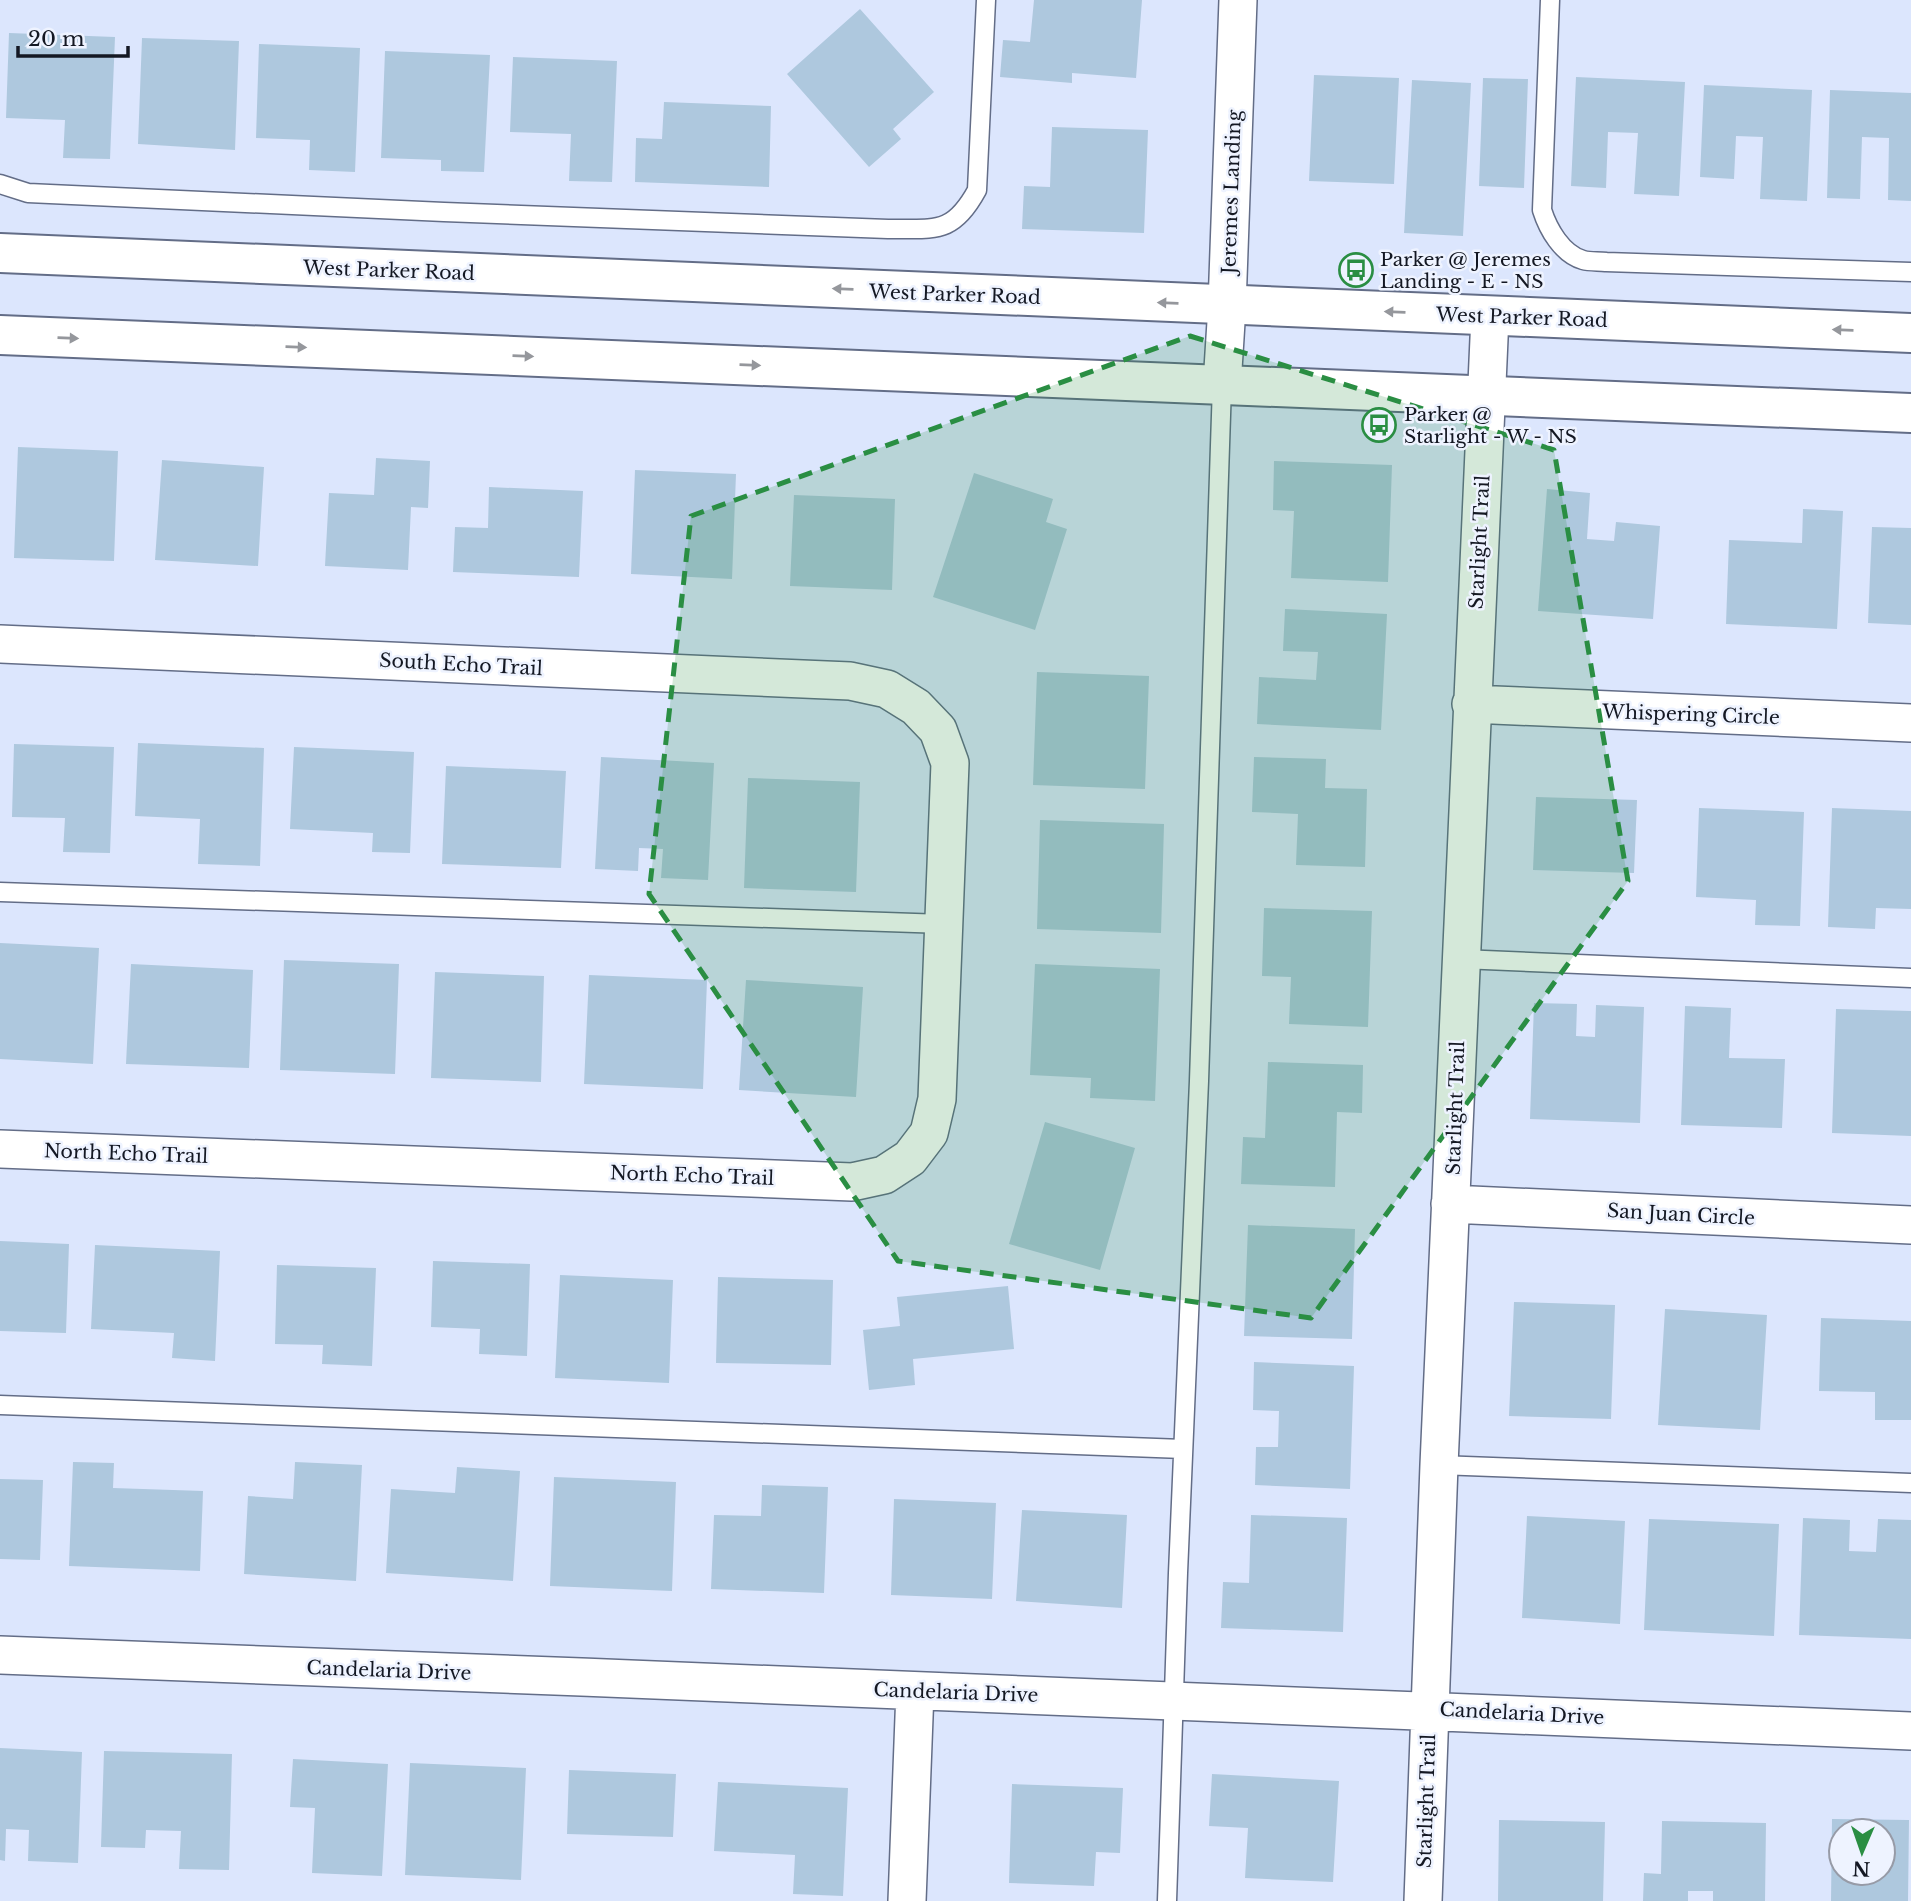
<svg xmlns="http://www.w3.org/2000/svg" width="1911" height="1901" font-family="'Libre Baskerville',serif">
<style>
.building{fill:#aec8de;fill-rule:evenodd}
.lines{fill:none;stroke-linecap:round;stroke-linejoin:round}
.lane-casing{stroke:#636d87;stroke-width:21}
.street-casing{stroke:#636d87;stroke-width:40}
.secondary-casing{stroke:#636d87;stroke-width:42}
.lane{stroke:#fff;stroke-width:18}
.street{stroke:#fff;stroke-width:37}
.secondary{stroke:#fff;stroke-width:38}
.oneway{fill:#95979c}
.marked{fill:#2a8e43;fill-opacity:0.2;stroke:#2a8e43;stroke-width:5;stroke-dasharray:14 9;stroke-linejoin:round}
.labels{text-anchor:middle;stroke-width:5;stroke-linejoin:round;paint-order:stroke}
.street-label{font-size:19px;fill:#141823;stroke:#eef3ff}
.poi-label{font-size:19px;fill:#141823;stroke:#eef3ff;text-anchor:start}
</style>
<rect width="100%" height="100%" fill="#dce6fd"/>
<path class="building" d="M1034 0H1142L1136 78 1072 73V83L1000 77 1003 40 1030 42Z
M860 9 934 92 893 129 901 139 869 167 787 74Z
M9 33 115 37 110 159 63 158 65 120 6 118Z
M142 38 239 41 235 150 138 144Z
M259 44 360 48 355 172 309 170 310 140 256 138Z
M385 51 490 55 484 172 441 171V160L381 158Z
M513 57 617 61 612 182 569 181 571 134 510 132Z
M1314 75 1399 78 1394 184 1309 181Z
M1576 77 1685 82 1679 196 1634 194 1638 133 1608 132 1606 188 1571 186Z
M1483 78 1528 79 1524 188 1479 186Z
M1412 80 1471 83 1463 236 1404 233Z
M1704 85 1812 90 1807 201 1760 199 1763 137 1736 136 1734 179 1700 177Z
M1830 90 1911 93V201L1888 200 1889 138 1862 137 1860 199 1827 198Z
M664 102 771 106 769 187 635 182 636 138 662 139Z
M1052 127 1148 130 1144 233 1022 229 1024 186 1050 187Z
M18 447 118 451 114 561 14 558Z
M376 458 430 461 428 508 411 507 408 570 325 566 329 493 374 495Z
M162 460 264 467 258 566 155 560Z
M1274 461 1392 465 1388 582 1291 578 1294 511 1273 510Z
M635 470 736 474 732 579 631 574Z
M974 473 1053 499 1046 522 1067 529 1035 630 933 597Z
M489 487 583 491 579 577 453 572 455 527 488 528Z
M1547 489 1590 493 1587 539 1614 541 1616 522 1660 526 1653 619 1538 611Z
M794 495 895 499 892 590 790 586Z
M1803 509 1843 511 1837 629 1726 624 1729 540 1802 543Z
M1872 527 1911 528V625L1868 623Z
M1285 609 1387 614 1381 730 1257 724 1259 677 1316 680 1318 652 1283 651Z
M1037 672 1149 676 1145 789 1033 785Z
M138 743 264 748 260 866 198 864 200 819 135 816Z
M14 744 114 747 110 853 63 852 65 818 12 817Z
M294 747 414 752 410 853 372 852 373 833 290 829Z
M601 757 714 763 708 880 661 878 663 849 639 848 638 871 595 869Z
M1254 757 1326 759 1325 788 1367 789 1365 867 1296 865 1298 814 1252 812Z
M446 766 566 771 561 868 442 864Z
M748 778 860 782 856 892 744 888Z
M1536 797 1637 800 1634 873 1533 870Z
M1699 808 1804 812 1800 926 1755 925 1756 900 1696 897Z
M1832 808 1911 811V909L1876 908 1875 929 1828 927Z
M1040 820 1164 824 1161 933 1037 929Z
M1264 908 1372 911 1368 1027 1289 1024 1291 977 1262 976Z
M0 943 99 948 93 1064 0 1059Z
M284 960 399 964 395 1074 280 1070Z
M131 964 253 970 249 1068 126 1064Z
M1035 964 1160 969 1155 1101 1090 1098 1091 1078 1030 1075Z
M435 972 544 976 541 1082 431 1078Z
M589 975 707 980 703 1089 584 1084Z
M746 980 863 987 856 1097 739 1090Z
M1534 1003 1577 1004 1576 1036 1595 1037 1596 1005 1644 1007 1640 1123 1530 1119Z
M1685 1006 1731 1008 1729 1058 1785 1059 1782 1128 1681 1125Z
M1836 1009 1911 1011V1136L1832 1133Z
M1268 1062 1363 1065 1362 1113 1337 1112 1335 1187 1241 1184 1243 1137 1265 1138Z
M1045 1122 1135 1148 1100 1270 1009 1244Z
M1248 1225 1355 1229 1352 1339 1244 1336Z
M0 1241 69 1244 66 1333 0 1331Z
M95 1245 220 1251 215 1361 172 1358 174 1333 91 1329Z
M433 1261 530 1264 527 1356 479 1354 480 1329 431 1327Z
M277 1265 376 1268 372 1366 322 1364 323 1345 275 1344Z
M560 1275 673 1280 669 1383 555 1378Z
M718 1277 833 1280 831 1365 716 1363Z
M1008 1286 1014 1349 913 1359 915 1385 869 1390 863 1330 900 1326 897 1297Z
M1514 1302 1615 1305 1611 1419 1509 1416Z
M1665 1309 1767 1315 1760 1430 1658 1425Z
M1821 1318 1911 1321V1420H1875V1392L1819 1391Z
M1254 1362 1354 1366 1350 1489 1255 1485 1256 1447H1278L1279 1411 1253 1410Z
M73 1462 114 1463 113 1488 203 1491 200 1571 69 1566Z
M295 1462 362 1465 356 1581 244 1574 248 1496 293 1499Z
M457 1467 520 1471 513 1581 386 1573 391 1489 455 1493Z
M554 1477 676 1482 672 1591 550 1586Z
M0 1479 43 1480 40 1560 0 1559Z
M762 1485 828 1487 824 1593 711 1589 714 1515 761 1516Z
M894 1499 996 1503 992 1599 891 1595Z
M1022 1510 1127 1515 1122 1608 1016 1601Z
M1251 1515 1347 1518 1343 1632 1221 1628 1223 1582 1249 1583Z
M1527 1516 1625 1521 1620 1624 1522 1618Z
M1803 1518 1850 1520 1849 1551 1876 1552 1878 1519 1911 1520V1639L1799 1635Z
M1649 1519 1779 1524 1774 1636 1644 1630Z
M0 1748 82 1752 78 1863 28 1861 29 1830 6 1829 5 1861 0 1860Z
M104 1751 232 1754 229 1870 179 1869 181 1831 146 1830 145 1848 101 1847Z
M293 1759 388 1764 382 1876 312 1873 315 1808 290 1807Z
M410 1763 526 1768 521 1880 405 1875Z
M569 1770 676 1774 673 1837 567 1834Z
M1212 1774 1339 1781 1333 1882 1245 1878 1248 1828 1209 1826Z
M718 1782 848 1788 843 1896 793 1894 795 1855 714 1851Z
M1012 1784 1123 1788 1120 1853 1096 1852 1094 1886 1009 1883Z
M1832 1819 1909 1820 1908 1901H1831ZM1841 1831H1883V1873H1841Z
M1499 1820 1605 1822 1603 1901H1498Z
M1662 1821 1766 1823 1765 1901H1713V1891H1688V1901H1643L1644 1873 1661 1874Z"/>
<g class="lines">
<g class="lane-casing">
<path id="lane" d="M1550 0 1542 210C1548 229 1562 254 1583 260 1590 262 1599 261 1606 262L1911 272
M0 184 28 193 444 212 888 229C934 228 952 236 977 190L986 0
M0 892 944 924
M1461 959 1911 978
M0 1405 1183 1449
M1439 1465 1911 1483
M1167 1901 1178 1573 1199 1081 1222 385"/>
</g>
<g class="street-casing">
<path id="street" d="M1222 385 1227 306 1238 0
M0 644 850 681 887 689 916 707 938 730 950 763 937 1099 929 1133 910 1158 884 1175 852 1182 0 1149
M1471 704 1911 723
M1450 1204 1911 1225
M0 1655C637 1680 1274 1701 1911 1731
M907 1901 915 1691
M1423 1901 1439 1465 1490 316"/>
</g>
<g class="secondary-casing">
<path id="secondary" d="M0 253 1911 333
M0 335 1911 413"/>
</g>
<use href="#lane" class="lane"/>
<use href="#street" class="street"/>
<use href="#secondary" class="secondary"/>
</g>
<defs><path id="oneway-solid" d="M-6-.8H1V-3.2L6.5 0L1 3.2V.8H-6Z" transform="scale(1.75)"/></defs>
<g class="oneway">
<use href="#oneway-solid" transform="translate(843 289) rotate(-178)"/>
<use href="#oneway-solid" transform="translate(1168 303) rotate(-178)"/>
<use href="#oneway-solid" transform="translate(1395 312) rotate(-178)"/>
<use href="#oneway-solid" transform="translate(1843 330) rotate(-178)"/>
<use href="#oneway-solid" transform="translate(68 338) rotate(2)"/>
<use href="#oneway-solid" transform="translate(296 347) rotate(2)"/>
<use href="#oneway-solid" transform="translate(523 356) rotate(2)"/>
<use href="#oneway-solid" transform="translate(750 365) rotate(2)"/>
</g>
<path class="marked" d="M1190 336 1554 450 1628 881 1311 1318 898 1261 649 894 691 516Z"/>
<defs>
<g id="bus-ring" transform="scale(1.75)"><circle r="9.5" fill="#eef3ff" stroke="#2a8e43" stroke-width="1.5"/><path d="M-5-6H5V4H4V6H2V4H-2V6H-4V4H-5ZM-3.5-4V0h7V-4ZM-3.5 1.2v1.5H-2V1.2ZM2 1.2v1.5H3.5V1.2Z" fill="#2a8e43"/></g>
</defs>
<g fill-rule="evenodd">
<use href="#bus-ring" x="1356" y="270"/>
<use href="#bus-ring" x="1379" y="425"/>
</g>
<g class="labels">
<g class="street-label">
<text transform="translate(1231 192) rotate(-88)" y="7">Jeremes Landing</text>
<text transform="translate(389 270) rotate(2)" y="7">West Parker Road</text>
<text transform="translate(955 294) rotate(2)" y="7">West Parker Road</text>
<text transform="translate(1522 317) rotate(2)" y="7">West Parker Road</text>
<text transform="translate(1479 542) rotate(-87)" y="7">Starlight Trail</text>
<text transform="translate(461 664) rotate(3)" y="7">South Echo Trail</text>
<text transform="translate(1691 714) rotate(2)" y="7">Whispering Circle</text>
<text transform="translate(1455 1108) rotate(-88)" y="7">Starlight Trail</text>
<text transform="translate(126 1153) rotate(2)" y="7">North Echo Trail</text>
<text transform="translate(692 1175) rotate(2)" y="7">North Echo Trail</text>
<text transform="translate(1681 1214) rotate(3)" y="7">San Juan Circle</text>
<text transform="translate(389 1670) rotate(2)" y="7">Candelaria Drive</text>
<text transform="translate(956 1692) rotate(2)" y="7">Candelaria Drive</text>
<text transform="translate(1522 1713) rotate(3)" y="7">Candelaria Drive</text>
<text transform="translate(1426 1801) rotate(-88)" y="7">Starlight Trail</text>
</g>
<g class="poi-label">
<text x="1380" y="266">Parker @ Jeremes<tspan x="1380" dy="22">Landing - E - NS</tspan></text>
<text x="1404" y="421">Parker @<tspan x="1404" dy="22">Starlight - W - NS</tspan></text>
</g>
</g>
<g transform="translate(1862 1852) rotate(182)"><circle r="33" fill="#eef3ff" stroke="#979ba7" stroke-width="2"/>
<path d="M0-5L12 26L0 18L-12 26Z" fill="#2a8e43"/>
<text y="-10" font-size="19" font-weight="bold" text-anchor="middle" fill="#141823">N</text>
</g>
<path d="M18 46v10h110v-10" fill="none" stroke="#141823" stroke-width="3.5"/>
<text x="28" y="46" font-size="21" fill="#141823" stroke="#eef3ff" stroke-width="5" paint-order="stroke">20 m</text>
</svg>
